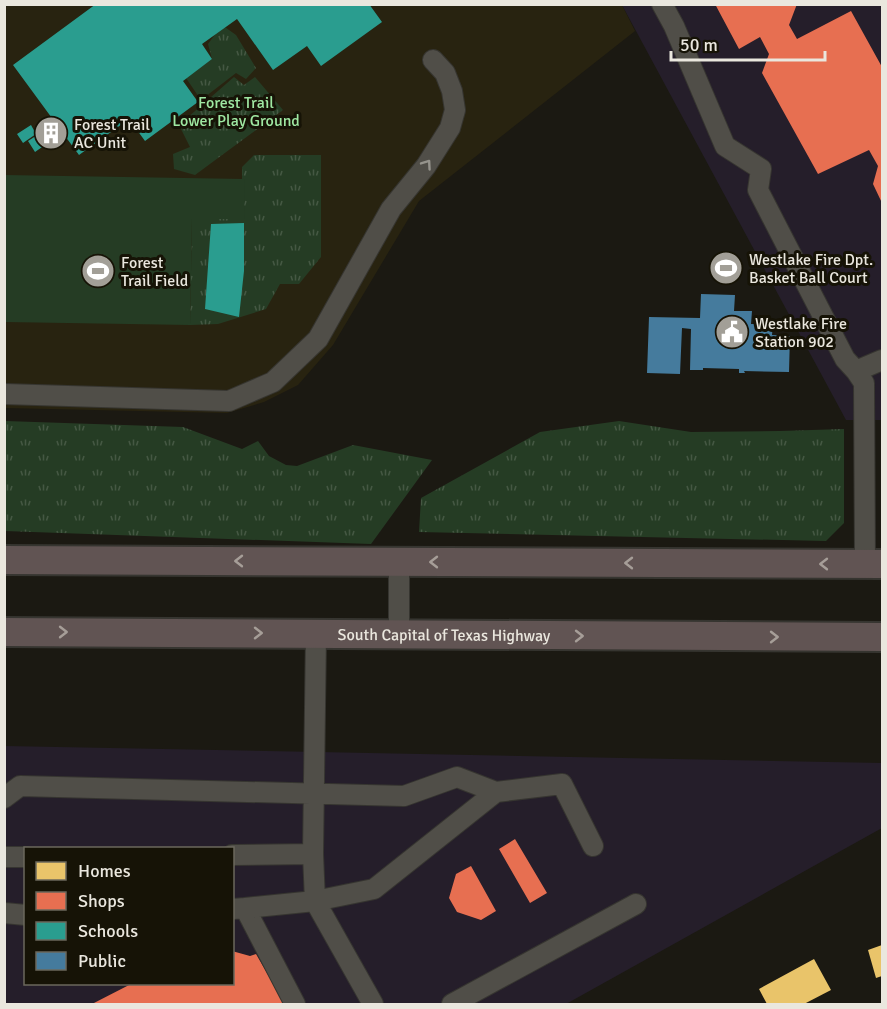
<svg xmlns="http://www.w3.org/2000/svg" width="887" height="1009" font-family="Signika,sans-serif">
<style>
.commercial{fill:#251e2a;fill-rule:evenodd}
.built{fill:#282310}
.grass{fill:url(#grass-tufts)}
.pitch{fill:#253c24}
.homes{fill:#e9c46a}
.shops{fill:#e76f51}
.schools{fill:#2a9d8f}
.public{fill:#457b9d}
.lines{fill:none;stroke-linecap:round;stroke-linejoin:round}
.minor-casing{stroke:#363530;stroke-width:22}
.highway-casing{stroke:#363530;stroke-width:32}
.minor{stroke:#504e48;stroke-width:20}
.highway{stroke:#615453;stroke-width:28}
.oneway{stroke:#95938c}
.oneway2{stroke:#a69e98}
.labels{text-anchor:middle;stroke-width:6;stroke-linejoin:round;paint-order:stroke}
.park-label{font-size:16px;fill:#9fe8a2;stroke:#161306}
.poi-label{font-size:16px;fill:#eae7de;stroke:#161306;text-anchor:start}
.street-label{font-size:16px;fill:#eae7de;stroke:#161306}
</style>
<defs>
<pattern id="grass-tufts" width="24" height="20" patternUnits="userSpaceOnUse" patternTransform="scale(1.5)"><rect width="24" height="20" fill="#253c24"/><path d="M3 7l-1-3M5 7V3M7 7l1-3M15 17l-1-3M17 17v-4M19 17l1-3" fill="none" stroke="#455843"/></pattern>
</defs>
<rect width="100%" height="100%" fill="#1b1912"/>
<path class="commercial" d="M622 5H882V420H846Z
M5 746 882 763V828L566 1004H5ZM26 848H232V984H26Z"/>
<path class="built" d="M5 5H622L635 31 419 201 333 345 298 385 264 402 227 413 5 408Z"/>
<path class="grass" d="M222 25 236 35 256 68 246 79 236 73 201 100 186 78 212 59 208 44Z
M234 77 244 85 255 77 283 110 195 175 174 169 173 154 190 147 179 125Z
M254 155H321V257L299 284H280L266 309 218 324 190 325 192 219H242V167Z
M5 421 183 427 242 449 258 441 269 456 286 465 297 466 353 445 432 460 371 544 5 531Z
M619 421 691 432 780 431 844 429V523L826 541 419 532 421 498 540 432Z"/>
<path class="pitch" d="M5 175 245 179 244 219H192L190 325 5 322Z"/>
<path class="homes" d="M882 945V976L876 978 868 950Z
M814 959 831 990 804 1004H767L759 989Z"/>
<path class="shops" d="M715 4H797L789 25 797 39 851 11 882 67V203L873 184 878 166 869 150 818 174 762 73 769 54 760 37 739 49Z
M515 839 547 893 530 903 499 849Z
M471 866 496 911 481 920 457 912 449 898 456 874Z
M232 951 250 956 256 954 270 978 273 976 286 1004H92L131 984H232Z"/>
<path class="schools" d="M96 4H369L382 22 321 66 307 46 273 70 237 19 202 44 212 59 183 81 198 102 145 141 129 119 79 155 13 65Z
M48 123 61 137 55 144 42 128Z
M31 125 36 134 23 143 17 134Z
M39 134 45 145 35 152 28 141Z
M244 223V271L239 317 205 309 211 224Z"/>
<path class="public" d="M701 294 735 295 734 311H752L751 324H773L772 335 790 336 789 372 744 371 745 373H739V369L703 368V370H690L691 329 682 328 680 374 647 373 649 317 700 318Z"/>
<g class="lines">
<g class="minor-casing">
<path id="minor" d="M662 4 674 26 725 146 761 169 758 190 845 359 856 371 864 383 865 564
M856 371 882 360
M4 394 229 401 273 382 318 339 391 209 426 166 450 128 455 110 452 91 445 73 433 60
M399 562V635
M4 798 20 786 404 796 457 777 496 792 562 784 593 846
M313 854 316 634
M232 855 313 854 315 901 373 1004
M4 857H26
M245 908 315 901 374 889 496 792
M233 909 245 908 295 1004
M4 913 26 915
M452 1004 636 904"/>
</g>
<g class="highway-casing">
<g id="highway">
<path d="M4 560 882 564"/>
<path id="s1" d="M4 632 882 637"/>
</g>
</g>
<use href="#minor" class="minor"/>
<use href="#highway" class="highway"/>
</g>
<defs><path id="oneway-chevron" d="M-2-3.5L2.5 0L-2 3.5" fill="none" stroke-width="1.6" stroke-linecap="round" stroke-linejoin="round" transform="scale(1.5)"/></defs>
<use class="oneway" href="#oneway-chevron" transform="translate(427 164) rotate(-55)"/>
<g class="oneway2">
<use href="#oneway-chevron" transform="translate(239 561) rotate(-180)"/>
<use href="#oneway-chevron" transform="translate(434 562) rotate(-180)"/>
<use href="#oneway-chevron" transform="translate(629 563) rotate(-180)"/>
<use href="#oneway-chevron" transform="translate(824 564) rotate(-180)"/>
<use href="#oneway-chevron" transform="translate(63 632)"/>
<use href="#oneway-chevron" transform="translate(258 633)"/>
<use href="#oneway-chevron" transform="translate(579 636)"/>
<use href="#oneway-chevron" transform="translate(774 637)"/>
</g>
<defs>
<g id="building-disc" transform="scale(1.725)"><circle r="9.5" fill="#a29f97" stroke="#161306"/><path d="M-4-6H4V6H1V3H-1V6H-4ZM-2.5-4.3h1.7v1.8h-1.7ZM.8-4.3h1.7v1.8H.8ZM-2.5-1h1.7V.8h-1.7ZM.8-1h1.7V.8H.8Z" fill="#fff"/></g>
<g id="stadium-disc" transform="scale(1.725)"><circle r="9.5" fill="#a29f97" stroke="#161306"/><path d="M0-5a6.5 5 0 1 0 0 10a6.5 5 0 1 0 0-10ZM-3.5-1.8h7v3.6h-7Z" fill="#fff"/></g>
<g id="civic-disc" transform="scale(1.725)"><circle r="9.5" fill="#a29f97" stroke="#161306"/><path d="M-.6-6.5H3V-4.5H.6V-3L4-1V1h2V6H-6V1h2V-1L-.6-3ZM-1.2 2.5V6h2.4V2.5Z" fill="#fff"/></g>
</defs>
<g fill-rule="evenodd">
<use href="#building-disc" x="51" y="133"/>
<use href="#stadium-disc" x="726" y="268"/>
<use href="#stadium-disc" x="98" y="271"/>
<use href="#civic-disc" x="732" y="332"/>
</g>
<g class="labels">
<g class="park-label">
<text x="236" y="108">Forest Trail<tspan x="236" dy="18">Lower Play Ground</tspan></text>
</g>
<g class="poi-label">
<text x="74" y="130">Forest Trail<tspan x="74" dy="18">AC Unit</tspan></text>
<text x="749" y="265">Westlake Fire Dpt.<tspan x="749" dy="18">Basket Ball Court</tspan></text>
<text x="121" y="268">Forest<tspan x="121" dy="18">Trail Field</tspan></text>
<text x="755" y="329">Westlake Fire<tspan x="755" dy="18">Station 902</tspan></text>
</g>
<g class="street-label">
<text dy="6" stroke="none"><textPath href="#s1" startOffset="440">South Capital of Texas Highway</textPath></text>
</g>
</g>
<rect width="887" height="1009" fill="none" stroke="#eae7de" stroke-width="12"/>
<rect x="24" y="847" width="210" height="138" fill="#161306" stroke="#6b685c" stroke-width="1.5"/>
<rect x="36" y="862" width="30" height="18" fill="#e9c46a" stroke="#6b685c" stroke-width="1.5"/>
<text x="78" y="877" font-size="18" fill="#eae7de">Homes</text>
<rect x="36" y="892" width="30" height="18" fill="#e76f51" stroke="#6b685c" stroke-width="1.5"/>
<text x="78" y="907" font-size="18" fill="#eae7de">Shops</text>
<rect x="36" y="922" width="30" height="18" fill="#2a9d8f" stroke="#6b685c" stroke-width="1.5"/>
<text x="78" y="937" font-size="18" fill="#eae7de">Schools</text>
<rect x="36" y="952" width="30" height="18" fill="#457b9d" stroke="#6b685c" stroke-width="1.5"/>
<text x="78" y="967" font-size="18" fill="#eae7de">Public</text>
<path d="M671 51v9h154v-9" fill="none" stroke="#eae7de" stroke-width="3"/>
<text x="680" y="51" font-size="18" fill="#eae7de" stroke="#161306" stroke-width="4.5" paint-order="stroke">50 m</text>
</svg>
